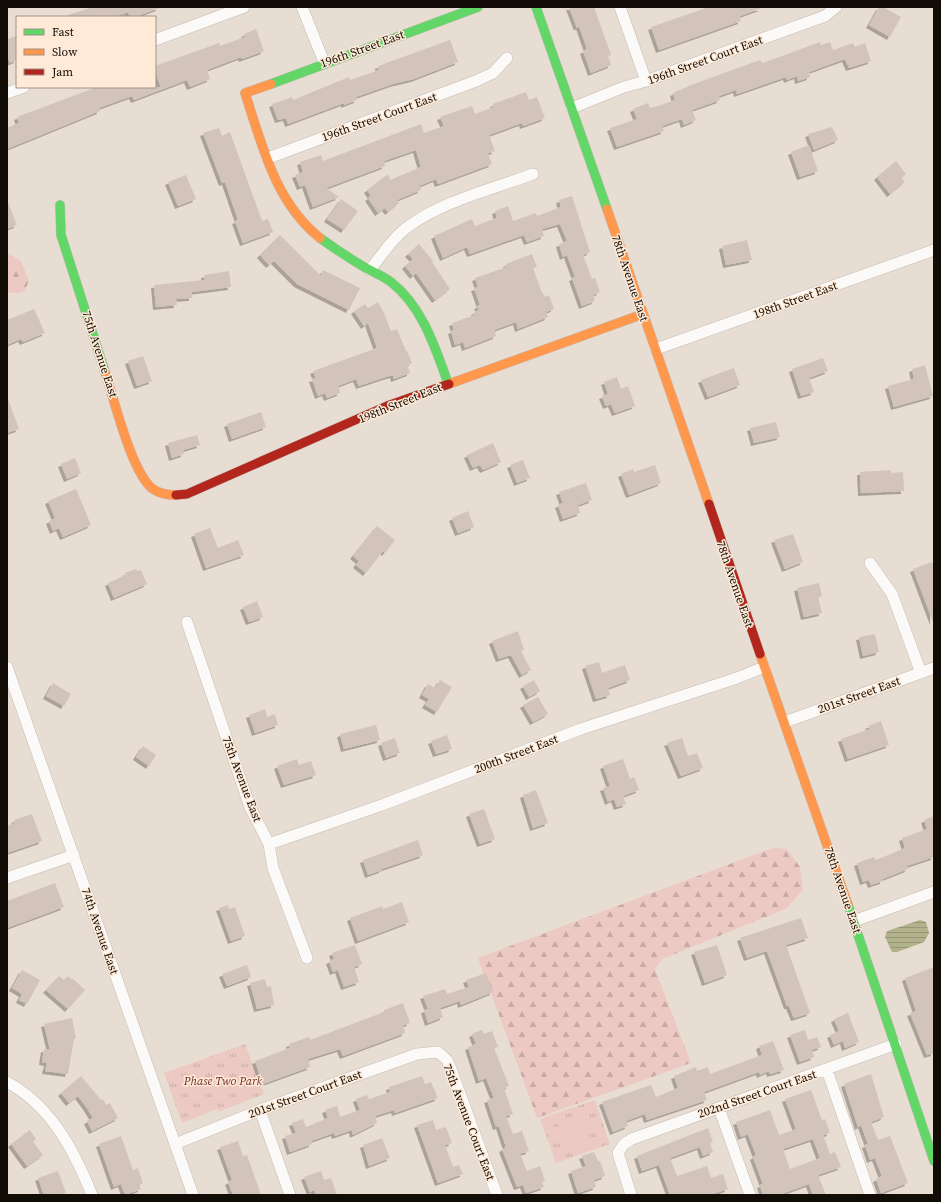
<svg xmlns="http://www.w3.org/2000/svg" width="941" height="1202" font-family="'Source Serif 4',serif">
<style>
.forest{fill:url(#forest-firs)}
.park{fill:url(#park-tufts)}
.pitch{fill:#ecc9c2}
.water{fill:url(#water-rules)}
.building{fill:#d2c4ba;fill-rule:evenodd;filter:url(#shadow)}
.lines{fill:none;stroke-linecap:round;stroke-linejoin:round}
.street-casing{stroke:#c4bbb3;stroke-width:12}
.fast-casing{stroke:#c4bbb3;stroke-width:10}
.slow-casing{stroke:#c4bbb3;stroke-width:10}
.jam-casing{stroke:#c4bbb3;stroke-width:10}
.street{stroke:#fcfaf8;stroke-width:11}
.fast{stroke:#63d668;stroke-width:9}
.slow{stroke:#ff974d;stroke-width:9}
.jam{stroke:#b3261e;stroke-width:9}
.labels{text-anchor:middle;stroke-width:3;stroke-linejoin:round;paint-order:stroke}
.street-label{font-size:12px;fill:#120c06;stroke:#feead7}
.park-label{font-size:12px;font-style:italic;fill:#742e2d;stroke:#feead7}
</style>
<defs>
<pattern id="forest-firs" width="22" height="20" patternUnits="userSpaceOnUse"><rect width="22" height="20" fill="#ecc9c2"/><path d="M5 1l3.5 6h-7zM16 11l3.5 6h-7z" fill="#c9aba5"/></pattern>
<pattern id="park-tufts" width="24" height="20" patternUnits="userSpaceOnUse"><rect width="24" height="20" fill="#ecc9c2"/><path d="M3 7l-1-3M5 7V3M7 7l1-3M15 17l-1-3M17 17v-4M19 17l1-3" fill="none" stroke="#c9aba5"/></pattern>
<pattern id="water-rules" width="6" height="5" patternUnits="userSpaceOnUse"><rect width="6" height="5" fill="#b1b18b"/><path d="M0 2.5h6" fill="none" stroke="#979776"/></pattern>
<filter id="shadow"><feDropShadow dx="-3" dy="3" stdDeviation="0" flood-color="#0004"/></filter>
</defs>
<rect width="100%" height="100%" fill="#e8ddd2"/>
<path class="forest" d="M7 253 21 261 29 281 24 292 7 293Z
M773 848 787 849 800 867 803 890 787 908 771 915 662 959 655 969 691 1063 537 1118 478 958Z"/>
<path class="park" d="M245 1044 264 1094 218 1112 217 1109 182 1123 164 1073Z
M595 1100 610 1144 556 1163 540 1119Z"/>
<path class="pitch" d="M582 1114 592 1144 567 1153 557 1123Z"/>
<path class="water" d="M920 920 926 922 929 933 924 942 897 952H892L885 937 887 931Z"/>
<path class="building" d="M93 7H158L159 8 135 17H130L128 12 115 17H68V15Z
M569 7H594L611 55 608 56 611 65 591 73 583 51 587 49 579 26 577 28Z
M709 7 762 8 740 16 741 21 659 50 651 27Z
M879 7H883L901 17 890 37 869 25Z
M256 29 264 51 242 59 241 57 207 70 210 79 190 87 187 80 134 100 132 96 99 108 100 111 7 149V128L19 123 17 117 97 87H161L155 72V66L219 43 220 46 245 37 244 34Z
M17 36V60L10 63 7 55V39Z
M450 40 458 62 414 79 393 84 356 97 357 100 344 105V103L288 124 286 118 278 120 272 104 292 97 293 100 349 77 350 80 379 70 378 66Z
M820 42 821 45 830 42 833 50 853 43 855 47 865 43 871 61 849 68 845 59 809 72 810 77 798 81 797 76 787 80 786 77 737 94 736 90 719 96 720 100 692 110 696 120 684 125 682 119 662 126 664 131 617 147 610 128 637 119 633 109 648 103 650 108 655 107 675 100 673 93 691 85 760 60 762 63 771 60Z
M526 92 529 100 537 97 545 118 523 126 522 123 489 135 495 151 488 153 492 164 438 184 436 179 419 186 421 190 397 200 399 203 388 212 385 208 378 213 368 198 371 196 367 190 388 174 390 180 421 167 416 150 384 161 385 166 326 188 339 197 313 207 305 185 300 187 295 175 303 172 300 162 321 155 323 161 421 124 424 133 444 126 440 117 472 106 475 114 494 107 493 104Z
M832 127 838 140 814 150 808 134Z
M219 128 222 136 230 132 262 221 268 219 273 232 243 243 235 221 238 220 225 182 222 183 203 133Z
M809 145 818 171 800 177 791 152Z
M896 161 906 174 901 178 905 182 890 194 877 177Z
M186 175 196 199 178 206 168 182Z
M572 196 590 252 583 255 592 279 595 278 600 292 593 295 595 301 582 306 572 278 575 277 567 255 563 257 559 244 567 241 560 224 542 229 544 236 527 242 524 235 470 254 467 247 443 258 434 236 472 219 475 226 497 218 495 211 508 206 513 221 536 213 537 216 561 207 559 200Z
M341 199 358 211 344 230 327 219Z
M7 200 17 225 7 229Z
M280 235 321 276 323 270 360 288 349 310 297 284 274 261 269 265 260 255Z
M747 240 752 260 726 265 722 246Z
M419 244 434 262H432L450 289 435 300 416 273 413 276 405 266 413 259 408 254Z
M532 254 537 267 533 268 541 290 545 297 549 295 554 309 546 312 548 317 518 329 516 322 494 330 496 336 465 348 463 342 455 345 451 331 454 330 452 323 475 315 474 312 479 310 477 306 480 305 474 288 478 287 475 278 507 267 506 264Z
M229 271 231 287 192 292V298L176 299 177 305 156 307 154 285 205 280 204 275Z
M378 302 384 313 391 331 397 329 406 351H407L412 363 407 365 410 373 394 379 393 375 386 377 359 386 356 379 338 386 340 393 327 398 325 393 318 396 312 379 316 378 313 371 377 348 368 323 364 326 354 311 365 304 368 308Z
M34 309 45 333 23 342 21 339 7 345V320Z
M143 356 152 381 137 386 128 361Z
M823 358 828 371 809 378 814 392 801 396 792 369Z
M925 365 933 396 894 407 888 386 914 379 912 369Z
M734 368 740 385 708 397 701 380Z
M617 377 621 389 628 386 635 406 615 413 611 404 606 406 602 396 608 394 604 382Z
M8 399 19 429 7 433V400Z
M261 412 266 427 232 439 227 424Z
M776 422 780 437 754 443 750 428Z
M197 435 200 445 183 450 184 454 172 458 168 443Z
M493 443 501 462 483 470 480 465 473 468 467 455Z
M75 458 81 473 67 479 61 464Z
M523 460 530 478 517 483 510 465Z
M655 465 661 483 629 495 621 474 633 469 634 472Z
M891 470V473L903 472 904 491 861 493 860 472Z
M586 483 592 500 578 505 580 513 563 519 558 505 563 503 559 492Z
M76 489 91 525 63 537 59 528 53 531 49 521 55 518 48 501Z
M468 511 474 527 458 533 452 518Z
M377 526 395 540 385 553 383 551 366 573 356 565 359 561 353 556Z
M210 528 218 548 238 540 244 555 206 568 194 534Z
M793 534 803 562 785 569 774 540Z
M932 562 934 568 933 622 913 569Z
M136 569 137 571 141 570 147 584 114 598 108 583 126 575 125 573Z
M819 583 822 596 818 597 822 613 804 617 797 588Z
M257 601 263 617 249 622 243 607Z
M518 631 524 650 521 651 531 670 522 675 511 655 499 659 492 641Z
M875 634 879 652 863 656 859 637Z
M599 662 602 673 625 665 630 680 608 688 610 695 596 699 585 666Z
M440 680 452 687 437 712 425 705 429 699 422 695 428 684 435 688Z
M534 680 540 691 529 697 523 686Z
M53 683 71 694 64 706 46 696Z
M538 697 548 714 533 722 523 705Z
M265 709 267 717 275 714 278 725 255 733 249 715Z
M881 721 889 745 848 759 841 739 870 729 868 726Z
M376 725 380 740 344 749 340 734Z
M447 735 452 749 436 754 431 741Z
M395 738 400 753 386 758 381 743Z
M682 738 688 756 697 753 703 768 681 776 667 743Z
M143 746 156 755 149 766 136 757Z
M297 759 299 765 311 761 316 775 284 785 277 766Z
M623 759 630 779 634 777 639 790 623 796 626 804 617 807 614 799 608 802 603 788 610 786 603 766Z
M536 790 548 823 533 828 523 795Z
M484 809 495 839 480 844 469 814Z
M32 814 42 841 7 853V826L15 823 14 820Z
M934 816V857L907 866 908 869 883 879V881L871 885 869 880 863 882 857 863 874 857 876 860 905 848 902 838 927 829 924 820Z
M418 840 423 855 382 869V870L368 875 363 860Z
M55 883 64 907 7 928V901Z
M402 902 409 922 358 941 350 918 382 906 383 909Z
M228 905 229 909 235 907 245 936 231 941 219 908Z
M801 918 808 938 786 945 810 1013 794 1018 789 1006H787L767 951 747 958 740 938Z
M355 945 362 964 354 967 359 982 344 987 338 970 333 972 329 961 334 959 332 953Z
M717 945 727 975 705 983 694 952Z
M247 965 251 977 227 986 222 974Z
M934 967V1053L927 1055 910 1013 916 1011 905 978Z
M22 970 40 980 27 1004 19 1000 22 994 12 988Z
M486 973 493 992 461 1005 460 1001 440 1008 443 1017 428 1023 424 1010 428 1009 423 996 445 989 447 994 469 987 466 980Z
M59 976 64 980 68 976 71 979 72 978 85 990 68 1009 46 990Z
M265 979 267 987 271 986 274 1005 257 1009 250 983Z
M403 1003 410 1023 403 1025 405 1033 343 1056 340 1049 308 1059 310 1067 263 1084 255 1061 290 1048 289 1044 309 1037 310 1040 384 1012V1010Z
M848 1013 859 1042 845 1048 843 1041 834 1045 830 1035 839 1031 834 1019Z
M72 1018 76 1039H74L68 1074 45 1071 47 1063 42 1062 44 1049 50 1050 44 1024Z
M482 1030 484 1034 492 1031 498 1047 494 1048 509 1086 504 1088 513 1114 506 1116 513 1134 522 1131 529 1151 520 1154 527 1171 540 1166 545 1181 542 1182 544 1187 526 1193 523 1185 517 1187 502 1149 506 1147 499 1126 496 1127 487 1100 494 1098 486 1078 479 1081 468 1047 476 1044 472 1034Z
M805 1030 808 1040 817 1037 821 1047 812 1050 814 1057 800 1062 790 1035Z
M773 1041 784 1070 770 1074 769 1071 760 1075 759 1072 704 1092 707 1100 647 1120 645 1114 626 1121 628 1126 613 1132 602 1102 651 1085 656 1097 678 1088 674 1076 696 1067 697 1071 708 1067 710 1074 762 1055 759 1046Z
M871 1074 884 1117 871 1122 878 1140 890 1136 908 1183 881 1193 876 1179 882 1176 875 1158 870 1160 865 1145 868 1144 861 1125 858 1127 844 1084Z
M81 1076 101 1100 103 1099 106 1105 110 1103 118 1118 92 1131 87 1121 93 1118 87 1108 78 1096 69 1103 61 1093Z
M422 1076 425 1084 431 1082 438 1098 395 1113 394 1110 375 1116 377 1123 353 1135 352 1130 335 1136 334 1133 311 1141 312 1144 290 1152 285 1136 296 1133 292 1123 303 1119 306 1127 328 1118 325 1110 337 1106 340 1117 360 1110 356 1099 367 1095 369 1099 390 1092 389 1087Z
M811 1090 822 1120 825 1119 830 1133 823 1135 830 1154 835 1152 841 1167 818 1175 826 1195H813L809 1184 779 1195H763L760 1185 763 1184 753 1157 756 1155 748 1134 741 1137 736 1122 770 1110 779 1135 796 1129 785 1099ZM813 1139 820 1158 790 1169 783 1149Z
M433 1120 436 1130 446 1127 452 1143 445 1145 453 1167 459 1165 463 1174 438 1183 417 1125Z
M708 1128 713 1142 710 1143 713 1152 703 1156 700 1147 670 1158 677 1176 707 1166 711 1178 723 1174 728 1189 710 1195H670L659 1165 642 1171 637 1156Z
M30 1130 36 1139 33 1142 43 1155 27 1166 11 1144Z
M121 1136 133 1170 138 1168 143 1183 139 1185 141 1189 125 1195 121 1184 114 1187 99 1144Z
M382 1138 390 1158 369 1166 363 1145Z
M238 1141 243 1156 247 1155 261 1195H233L228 1182 232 1180 220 1147Z
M594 1152 598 1161H600L605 1176 594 1180 596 1187 578 1193 571 1171 586 1166 582 1156Z
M58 1171 66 1193 59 1195H44L38 1178Z
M321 1171 324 1180 331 1178 337 1195H316L314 1190 310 1192 304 1177Z"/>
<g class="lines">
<g class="street-casing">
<path id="street" d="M302 7 324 62
M620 7 646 81
M155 40 244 7
M7 93 24 87
M572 108 624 87 646 81 825 16 836 7
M268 158 476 81 493 73 507 58
M370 270C382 255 393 237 409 226 443 201 493 189 533 174
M656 349 934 250
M870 563 892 594 921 673
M187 622 250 807 269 844 273 868 307 958
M7 667 193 1195
M785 722 934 668
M269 844 382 805 581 729 737 678 764 667
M7 878 74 855
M854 921 934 892
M827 1070 870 1195
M7 1082C51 1106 74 1150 92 1195
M719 1108 750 1195
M260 1110 290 1195
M175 1144 260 1110 417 1054 438 1052 447 1060 451 1069 497 1195
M631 1195 618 1153 624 1144 632 1139 896 1044"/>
</g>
<g class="fast-casing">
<path id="fast" d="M536 7 607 209
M271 84 478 7
M60 205 61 235 105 372
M320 238C334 248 349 258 364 267 373 272 383 276 391 282 422 306 435 347 448 383
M848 905 934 1161"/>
</g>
<g class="slow-casing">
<path id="slow" d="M271 84 245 93C262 145 275 202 320 238
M607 209 709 504
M105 372C114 399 132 474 153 489 160 494 168 495 176 495
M449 384 643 314
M760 654 848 905"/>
</g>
<g class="jam-casing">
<path id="jam" d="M176 495 187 494 387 406 449 384
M709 504 760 654"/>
</g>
<use href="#street" class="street"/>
<use href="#fast" class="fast"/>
<use href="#slow" class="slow"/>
<use href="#jam" class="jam"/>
</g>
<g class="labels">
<g class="street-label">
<text transform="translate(362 49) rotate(-20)" y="4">196th Street East</text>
<text transform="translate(705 60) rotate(-20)" y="4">196th Street Court East</text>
<text transform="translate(379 117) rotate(-20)" y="4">196th Street Court East</text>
<text transform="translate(630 278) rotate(71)" y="4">78th Avenue East</text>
<text transform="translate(795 300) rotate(-20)" y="4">198th Street East</text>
<text transform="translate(100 354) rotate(72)" y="4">75th Avenue East</text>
<text transform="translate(400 403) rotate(-22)" y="4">198th Street East</text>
<text transform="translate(735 584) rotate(71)" y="4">78th Avenue East</text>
<text transform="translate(859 695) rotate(-20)" y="4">201st Street East</text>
<text transform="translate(516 754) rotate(-21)" y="4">200th Street East</text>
<text transform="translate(242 779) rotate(69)" y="4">75th Avenue East</text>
<text transform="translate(843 890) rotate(71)" y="4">78th Avenue East</text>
<text transform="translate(100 931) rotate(71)" y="4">74th Avenue East</text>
<text transform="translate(305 1094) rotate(-20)" y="4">201st Street Court East</text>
<text transform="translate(757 1094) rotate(-19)" y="4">202nd Street Court East</text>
<text transform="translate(469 1122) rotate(69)" y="4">75th Avenue Court East</text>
</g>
<g class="park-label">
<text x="223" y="1085">Phase Two Park</text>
</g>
</g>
<rect width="941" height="1202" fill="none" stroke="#120c06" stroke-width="16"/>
<rect x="16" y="16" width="140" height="72" fill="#feead7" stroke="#a09183"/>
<rect x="24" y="29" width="20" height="6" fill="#63d668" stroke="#a09183"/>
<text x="52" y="36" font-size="12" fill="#120c06">Fast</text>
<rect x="24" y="49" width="20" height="6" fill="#ff974d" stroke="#a09183"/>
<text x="52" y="56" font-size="12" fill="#120c06">Slow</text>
<rect x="24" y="69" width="20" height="6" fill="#b3261e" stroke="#a09183"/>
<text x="52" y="76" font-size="12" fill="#120c06">Jam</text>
</svg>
